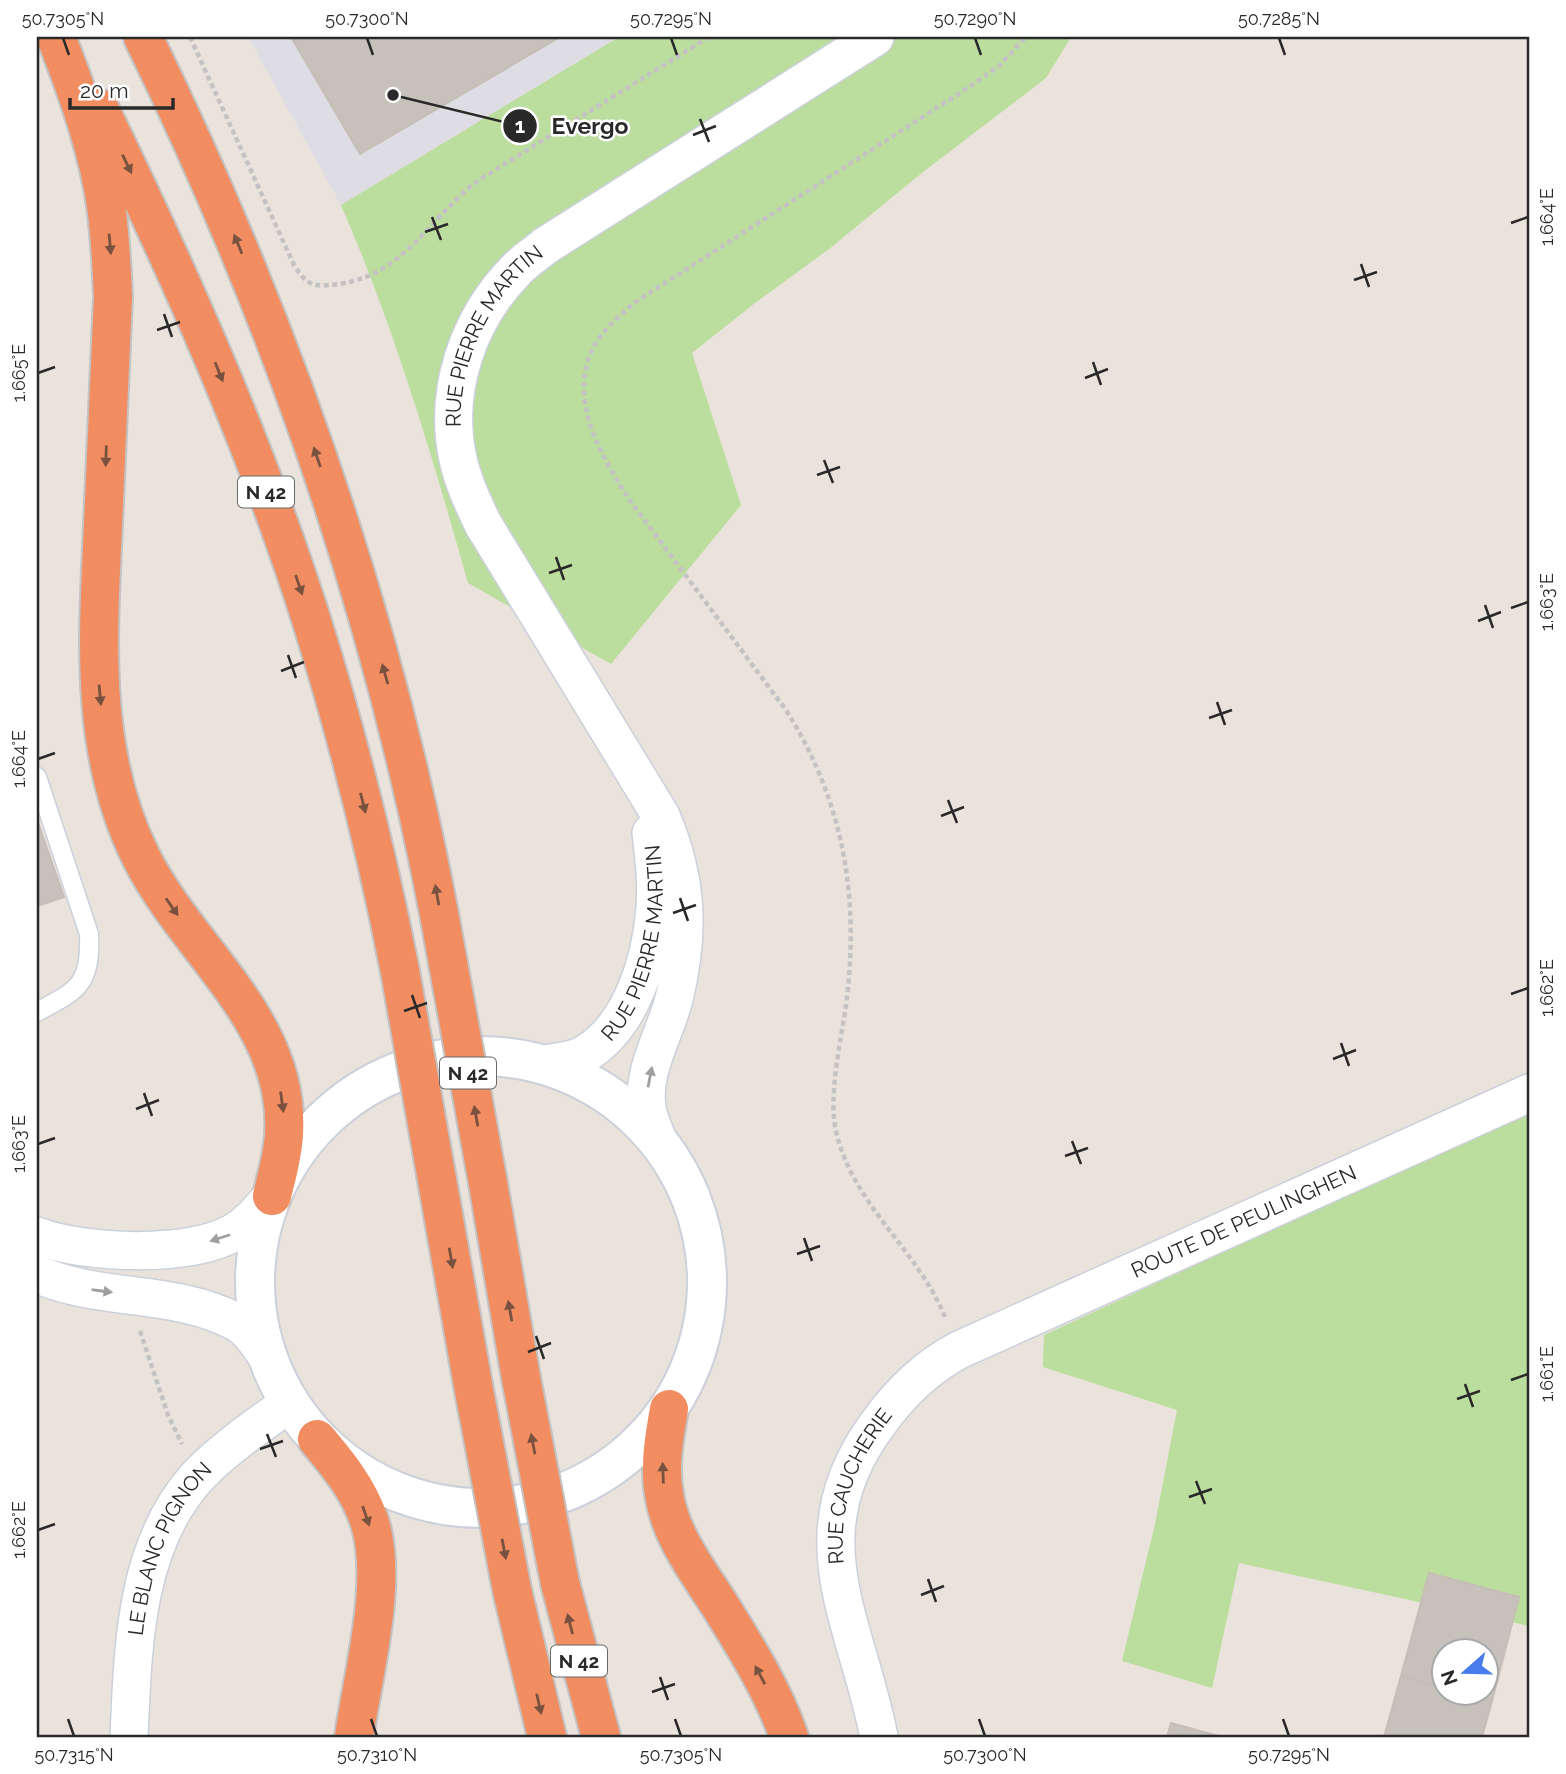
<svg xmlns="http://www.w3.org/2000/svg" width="1566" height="1774" font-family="Raleway,sans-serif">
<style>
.industrial{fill:#dedde3}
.green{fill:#bbdd9d}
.building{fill:#c6c1bb;stroke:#c6beb6;stroke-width:2}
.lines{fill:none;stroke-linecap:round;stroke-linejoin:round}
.lane-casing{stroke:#cbd0da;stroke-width:21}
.street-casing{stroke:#cbd0da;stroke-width:40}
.secondary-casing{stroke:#cbd0da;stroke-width:42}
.highway-casing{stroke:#c3c3c3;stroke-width:42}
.path{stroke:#c3c3c3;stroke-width:4.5;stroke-dasharray:5 3.5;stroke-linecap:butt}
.lane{stroke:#fff;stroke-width:18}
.street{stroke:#fff;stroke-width:37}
.secondary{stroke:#fff;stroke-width:38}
.highway{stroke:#f18d61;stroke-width:38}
.highway-bridge-casing{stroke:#c3c3c3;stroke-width:42;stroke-linecap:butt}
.highway-bridge{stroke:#f18d61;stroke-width:38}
.oneway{fill:#79513f}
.oneway2{fill:#9f9f9f}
.ticks{fill:none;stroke:#292929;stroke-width:2.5}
.labels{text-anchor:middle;stroke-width:5;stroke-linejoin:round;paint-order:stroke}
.shield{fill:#fff;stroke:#696969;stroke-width:2}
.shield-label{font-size:19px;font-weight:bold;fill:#292929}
.street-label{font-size:21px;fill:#292929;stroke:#fff}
.leader{fill:none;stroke:#292929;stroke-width:2.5}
.callout-dot{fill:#292929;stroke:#fff;stroke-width:2.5}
.mark-label{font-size:21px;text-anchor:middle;font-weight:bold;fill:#fff}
.callout-label{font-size:23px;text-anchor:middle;font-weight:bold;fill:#292929;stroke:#fff;stroke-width:5;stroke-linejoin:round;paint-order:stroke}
.neatline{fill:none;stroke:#292929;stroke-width:2.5}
.ticks-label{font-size:18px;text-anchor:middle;fill:#292929}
</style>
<rect width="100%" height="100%" fill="#eae3dc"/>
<path class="industrial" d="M248 37H619L341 205Z"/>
<path class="green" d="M619 37H1071L1046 78 923 172 829 249 755 303 692 353 741 505 611 664 468 583C432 455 394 327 341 205Z
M1529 1111V1626L1239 1563 1212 1688 1122 1661 1155 1524 1177 1410 1043 1367 1044 1335Z"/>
<path class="building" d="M291 37H560L360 154Z
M37 820 64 897 37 906Z
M1429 1573 1519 1597 1492 1701 1465 1694H1486V1652H1444V1688L1401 1676Z
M1401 1676 1444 1688V1694H1465L1492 1701 1482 1737H1384Z
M1171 1723 1222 1737H1167Z"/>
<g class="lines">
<g class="lane-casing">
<path id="lane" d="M37 777 89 934C91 985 78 990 37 1012"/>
</g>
<g class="street-casing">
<g id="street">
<path id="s1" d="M543 1064C557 1062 573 1061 585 1054 632 1026 651 959 655 908 657 883 654 858 651 833"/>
<path id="s2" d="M659 1143C655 1133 651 1123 648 1113 639 1074 665 1035 674 999 690 933 688 879 661 816L483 524C473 503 463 482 458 459 443 391 468 319 516 270 524 261 536 254 545 246L875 37"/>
<path d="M37 1236C84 1254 188 1258 233 1233 249 1224 260 1210 272 1196"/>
<path d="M37 1274C100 1302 174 1289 236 1322 250 1330 259 1345 268 1358"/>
<path id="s3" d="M129 1737C133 1649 134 1547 197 1477 222 1450 260 1424 290 1403"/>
<path id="s4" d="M879 1737C857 1622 795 1536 877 1425 899 1394 925 1368 959 1350L1529 1093"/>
</g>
</g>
<g class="secondary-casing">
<path id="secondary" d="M255 1282a226 226 0 1 1 452 0a226 226 0 1 1-452 0Z"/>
</g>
<g class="highway-casing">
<path id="highway" d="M56 37C78 93 99 152 107 212 110 240 112 269 113 297 109 373 106 449 103 525 98 638 89 753 141 857 187 950 291 1021 284 1134 283 1155 277 1175 272 1196
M143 37C286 330 392 641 448 963
M99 108C180 275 256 445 312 622 348 737 377 854 400 971
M488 1183 521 1378
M439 1191 473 1385
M669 1409C664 1437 659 1466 664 1494 670 1535 697 1570 719 1604 745 1646 773 1690 789 1737
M317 1439C338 1464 358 1488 369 1520 389 1581 363 1673 354 1737
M560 1583 601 1737
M512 1590 547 1737"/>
</g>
<path class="path" d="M190 37 294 265C308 287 314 287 339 284 405 275 430 216 479 180L709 37
M945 1317C918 1250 852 1204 836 1131 828 1097 841 1040 846 1005 860 898 844 802 786 710L631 502C603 458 569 406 591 352 600 332 619 317 634 303L969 87 999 66 1026 37
M140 1331 168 1415 182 1444"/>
<use href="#lane" class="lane"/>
<use href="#street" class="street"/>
<use href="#secondary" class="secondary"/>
<use href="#highway" class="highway"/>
<g class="highway-bridge-casing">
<path id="highway-bridge" d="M448 963 488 1183
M400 971 439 1191
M521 1378 560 1583
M473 1385 512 1590"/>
</g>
<use href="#highway-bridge" class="highway-bridge"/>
</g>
<defs><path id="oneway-solid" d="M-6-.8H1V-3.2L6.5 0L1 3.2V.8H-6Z" transform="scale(1.75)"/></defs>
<g class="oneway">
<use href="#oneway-solid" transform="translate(127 164) rotate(64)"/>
<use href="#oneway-solid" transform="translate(110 244) rotate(85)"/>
<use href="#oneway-solid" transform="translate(238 244) rotate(-112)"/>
<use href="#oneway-solid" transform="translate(219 372) rotate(68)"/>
<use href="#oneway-solid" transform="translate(106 456) rotate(92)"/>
<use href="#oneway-solid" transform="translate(317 457) rotate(-109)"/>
<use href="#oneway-solid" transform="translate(299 585) rotate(71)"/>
<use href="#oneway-solid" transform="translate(385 674) rotate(-106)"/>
<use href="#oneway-solid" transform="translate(100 695) rotate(85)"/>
<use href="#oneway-solid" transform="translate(363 803) rotate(76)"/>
<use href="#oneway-solid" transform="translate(437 895) rotate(-100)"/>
<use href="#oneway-solid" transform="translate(172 907) rotate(55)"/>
<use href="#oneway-solid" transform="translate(282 1102) rotate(82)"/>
<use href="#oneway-solid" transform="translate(476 1116) rotate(-100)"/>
<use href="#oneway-solid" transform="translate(451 1258) rotate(80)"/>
<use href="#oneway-solid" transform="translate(510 1311) rotate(-100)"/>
<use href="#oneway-solid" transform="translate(533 1444) rotate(-101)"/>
<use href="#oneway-solid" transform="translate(663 1473) rotate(-92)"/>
<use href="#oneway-solid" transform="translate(366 1516) rotate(71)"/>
<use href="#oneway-solid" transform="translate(504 1549) rotate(79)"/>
<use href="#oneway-solid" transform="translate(570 1624) rotate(-104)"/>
<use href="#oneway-solid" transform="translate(760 1675) rotate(-118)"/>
<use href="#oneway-solid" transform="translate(539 1704) rotate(77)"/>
</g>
<g class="oneway2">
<use href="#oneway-solid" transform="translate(650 1077) rotate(-79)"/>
<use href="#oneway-solid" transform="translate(220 1238) rotate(162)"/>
<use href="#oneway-solid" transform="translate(102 1291) rotate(8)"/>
</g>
<path class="ticks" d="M63 38 69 55M367 38 373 55M671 38 677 55M975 38 981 55M1279 38 1285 55M700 119 709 142M693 135 716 126M432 217 441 240M1511 223 1528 217M425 232 448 224M1361 264 1369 287M1354 280 1377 272M164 314 172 337M157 330 180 322M1093 362 1101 385M38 373 55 367M1085 378 1108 369M824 460 833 483M817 475 840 467M556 557 564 580M549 573 572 565M1485 605 1493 628M1511 608 1528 602M1478 621 1501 612M288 655 296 678M281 671 304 662M1217 702 1225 725M1209 718 1232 710M38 759 55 753M948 800 957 823M941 816 964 807M680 898 688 921M673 913 696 905M1511 994 1528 988M412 995 420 1018M404 1011 427 1003M1341 1043 1349 1066M1333 1059 1356 1050M144 1093 152 1116M136 1109 159 1100M1072 1141 1081 1164M38 1144 55 1138M1065 1156 1088 1148M804 1238 812 1261M797 1254 820 1246M536 1336 544 1359M528 1352 551 1343M1511 1380 1528 1374M1465 1384 1473 1407M1457 1399 1480 1391M267 1434 276 1457M260 1449 283 1441M1196 1481 1205 1504M1189 1497 1212 1489M38 1530 55 1524M928 1579 936 1602M921 1595 944 1586M660 1677 668 1700M652 1692 675 1684M68 1719 74 1736M371 1719 377 1736M675 1719 681 1736M979 1719 985 1736M1283 1719 1289 1736"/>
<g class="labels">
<g class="shield">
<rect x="238" y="476.5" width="56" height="31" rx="5"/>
<rect x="440" y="1057.5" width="56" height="31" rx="5"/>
<rect x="551" y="1645.5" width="56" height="31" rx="5"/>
</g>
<g class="shield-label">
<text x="266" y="499">N 42</text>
<text x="468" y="1080">N 42</text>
<text x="579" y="1668">N 42</text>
</g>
<g class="street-label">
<text dy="7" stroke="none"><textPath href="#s2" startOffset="884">RUE PIERRE MARTIN</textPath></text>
<text dy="7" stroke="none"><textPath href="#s1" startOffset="172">RUE PIERRE MARTIN</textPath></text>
<text dy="7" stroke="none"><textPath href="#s4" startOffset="751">ROUTE DE PEULINGHEN</textPath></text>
<text dy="7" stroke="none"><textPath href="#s4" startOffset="261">RUE CAUCHERIE</textPath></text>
<text dy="7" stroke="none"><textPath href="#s3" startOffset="196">LE BLANC PIGNON</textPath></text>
</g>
</g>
<path class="leader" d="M393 95L520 126"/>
<g class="callout-dot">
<circle cx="393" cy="95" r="7"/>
<circle cx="520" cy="126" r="18"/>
</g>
<g class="mark-label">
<text x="520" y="133">1</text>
</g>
<g class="callout-label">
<text x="590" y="134">Evergo</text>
</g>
<rect width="1566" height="1774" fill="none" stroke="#ffffff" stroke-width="77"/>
<g transform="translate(1465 1672) rotate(250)"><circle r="33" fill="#ffffff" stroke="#a9a9a9" stroke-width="2"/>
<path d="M0-5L12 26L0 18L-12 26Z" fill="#497ceb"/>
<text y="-10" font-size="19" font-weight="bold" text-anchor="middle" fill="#292929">N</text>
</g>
<path d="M70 98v10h103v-10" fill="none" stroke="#292929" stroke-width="3.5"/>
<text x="80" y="98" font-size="21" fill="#292929" stroke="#ffffff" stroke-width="5" paint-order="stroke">20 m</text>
<rect x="38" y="38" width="1490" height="1698" class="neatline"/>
<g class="ticks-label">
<text x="63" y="25">50.7305°N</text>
<text x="367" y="25">50.7300°N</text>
<text x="671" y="25">50.7295°N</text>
<text x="975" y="25">50.7290°N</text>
<text x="1279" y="25">50.7285°N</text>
<text transform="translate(1547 217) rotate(-90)" y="6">1.664°E</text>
<text transform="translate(19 373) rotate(-90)" y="6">1.665°E</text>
<text transform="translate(1547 602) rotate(-90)" y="6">1.663°E</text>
<text transform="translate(19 759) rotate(-90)" y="6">1.664°E</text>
<text transform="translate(1547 988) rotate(-90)" y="6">1.662°E</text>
<text transform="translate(19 1144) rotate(-90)" y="6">1.663°E</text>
<text transform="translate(1547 1374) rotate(-90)" y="6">1.661°E</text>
<text transform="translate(19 1530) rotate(-90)" y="6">1.662°E</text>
<text x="74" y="1761">50.7315°N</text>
<text x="377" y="1761">50.7310°N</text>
<text x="681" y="1761">50.7305°N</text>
<text x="985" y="1761">50.7300°N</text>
<text x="1289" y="1761">50.7295°N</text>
</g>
</svg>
